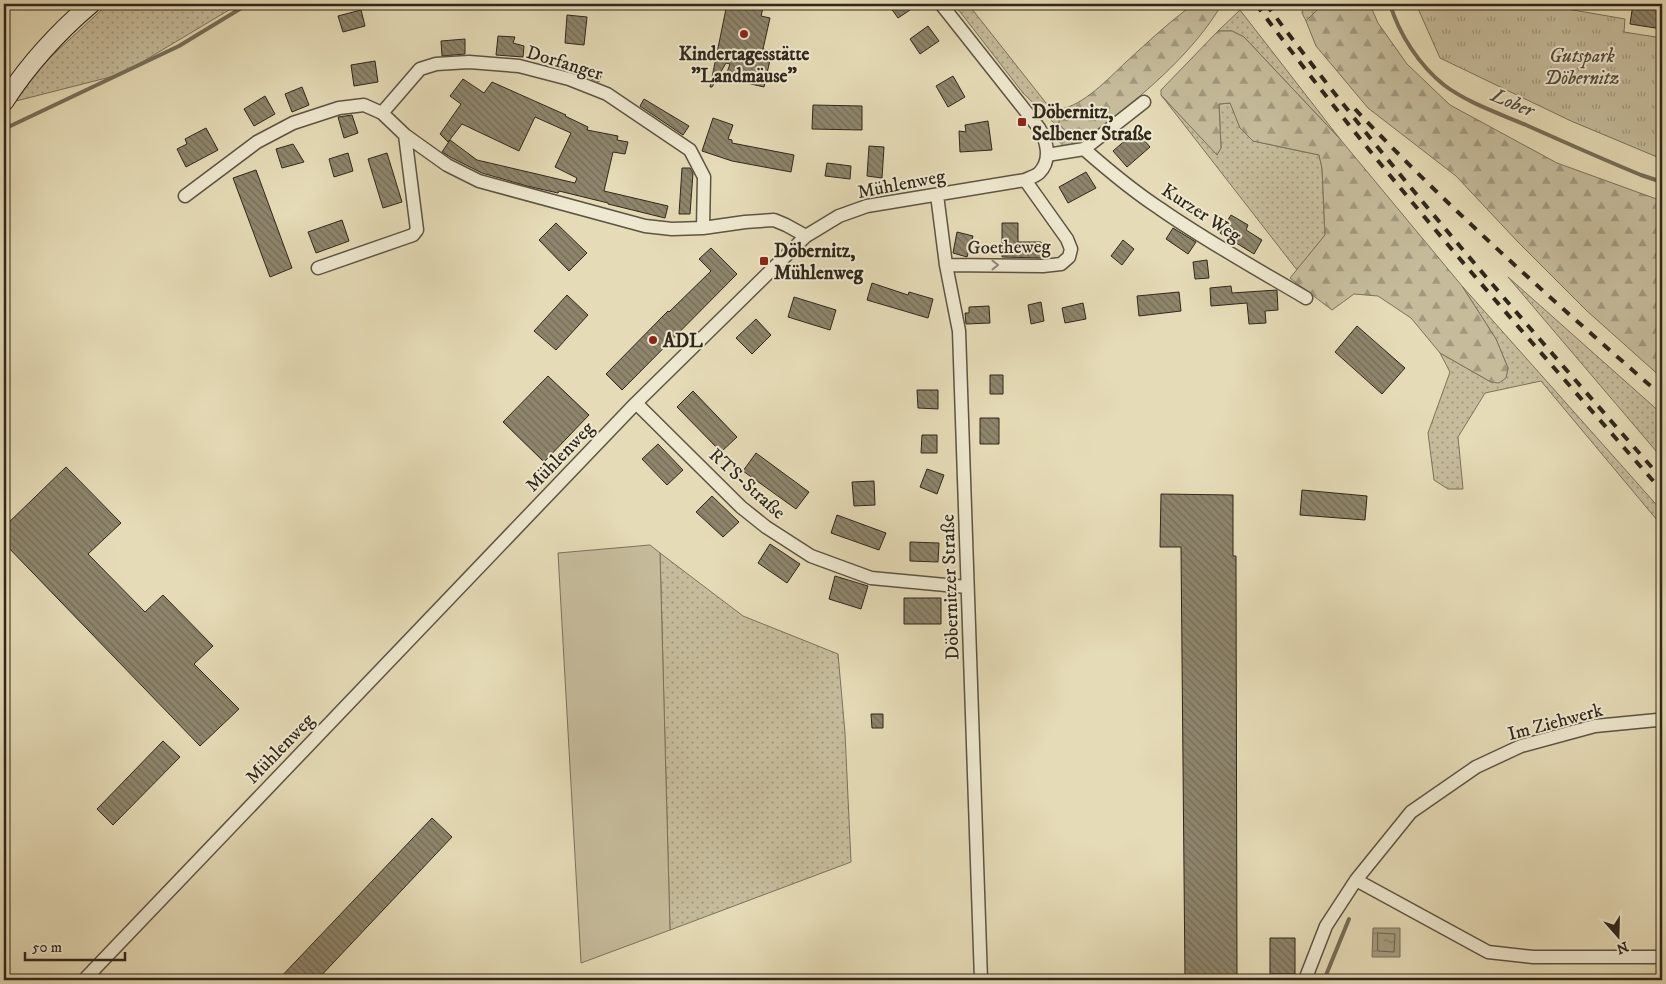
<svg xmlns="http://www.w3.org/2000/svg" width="1666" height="984" font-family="'IM FELL DW Pica',serif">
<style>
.grass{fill:url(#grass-dots);stroke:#7b725c}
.forest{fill:url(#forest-firs);stroke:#7b725c}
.park{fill:url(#park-tufts);stroke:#7b725c}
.garden{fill:#c6bc9c;stroke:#7b725c}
.water{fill:url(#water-ripples);stroke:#776e58}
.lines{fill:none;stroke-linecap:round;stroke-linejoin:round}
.shore{stroke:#6c624e;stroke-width:1}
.stream{stroke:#776e58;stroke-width:4}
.building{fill:url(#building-back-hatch);stroke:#30271b}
.street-casing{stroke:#5d5442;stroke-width:15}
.secondary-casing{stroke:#30271b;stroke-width:20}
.street{stroke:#eee8d0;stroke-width:12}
.secondary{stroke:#eee8d0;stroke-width:18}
.rail{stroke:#30271b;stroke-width:4;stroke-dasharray:9 9;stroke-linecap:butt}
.oneway{stroke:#8f8876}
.poi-dot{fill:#8f2418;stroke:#eee8d0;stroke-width:2}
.labels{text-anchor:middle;stroke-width:4;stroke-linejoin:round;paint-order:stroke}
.poi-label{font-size:19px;font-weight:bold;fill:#30271b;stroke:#eee8d0;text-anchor:start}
.park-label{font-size:19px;font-style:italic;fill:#564c3b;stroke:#eee8d0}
.street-label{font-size:19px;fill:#30271b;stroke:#eee8d0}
.water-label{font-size:20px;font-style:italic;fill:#544b3a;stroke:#eee8d0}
</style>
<defs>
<pattern id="grass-dots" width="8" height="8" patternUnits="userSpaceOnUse" patternTransform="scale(1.25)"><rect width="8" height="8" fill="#c6bc9c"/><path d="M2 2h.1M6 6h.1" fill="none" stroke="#a1997e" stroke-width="1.8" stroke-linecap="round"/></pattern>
<pattern id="forest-firs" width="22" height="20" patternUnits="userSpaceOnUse" patternTransform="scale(1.25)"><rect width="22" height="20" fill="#c6bc9c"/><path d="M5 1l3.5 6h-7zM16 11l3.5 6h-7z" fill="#a1997e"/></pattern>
<pattern id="park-tufts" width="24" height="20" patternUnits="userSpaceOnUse" patternTransform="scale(1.25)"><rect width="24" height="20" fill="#c6bc9c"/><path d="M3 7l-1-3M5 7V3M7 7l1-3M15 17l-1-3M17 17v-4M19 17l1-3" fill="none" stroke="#a1997e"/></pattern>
<pattern id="water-ripples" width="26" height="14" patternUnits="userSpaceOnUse" patternTransform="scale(1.25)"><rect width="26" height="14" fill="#a79e81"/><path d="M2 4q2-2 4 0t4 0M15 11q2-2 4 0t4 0" fill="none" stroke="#888169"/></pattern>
<pattern id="building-back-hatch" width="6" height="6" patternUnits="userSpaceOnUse" patternTransform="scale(1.25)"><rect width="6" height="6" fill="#8e856c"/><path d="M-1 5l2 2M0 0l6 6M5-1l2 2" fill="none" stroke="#746d58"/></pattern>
</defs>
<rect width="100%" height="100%" fill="#e5dbb6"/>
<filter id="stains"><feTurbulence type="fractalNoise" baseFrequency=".004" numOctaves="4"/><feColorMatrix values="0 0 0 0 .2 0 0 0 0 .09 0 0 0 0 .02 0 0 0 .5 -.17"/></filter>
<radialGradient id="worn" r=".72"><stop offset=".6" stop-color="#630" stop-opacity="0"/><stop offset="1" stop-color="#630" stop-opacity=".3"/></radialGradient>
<path class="grass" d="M108 4H239L122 74 12 102 43 64Z
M954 4H968L1046 103 1054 108 1060 109 1059 124 1092 135C1088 138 1083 144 1079 146 1064 152 1058 142 1053 130L1055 124 1023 93Z
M1303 4H1329L1319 8 1306 21 1302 13Z
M1240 10 1340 139 1244 37 1232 31H1218Z
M1161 95 1217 154 1221 148 1219 104 1231 103 1240 128 1253 141 1319 155 1322 168 1325 235 1297 270Z
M1508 277 1662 414V458Z
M1462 286 1662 511V526L1541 381 1485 393 1458 437 1463 489H1448L1434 480 1428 433 1450 372 1440 353 1491 382 1506 378 1508 368 1496 339Z
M660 553 743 616 838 654 845 733 851 862 670 930Z"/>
<path class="forest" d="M1194 4H1222C1195 50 1150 89 1108 122 1101 128 1093 137 1083 139 1074 142 1065 130 1059 124L1060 109C1083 106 1109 78 1126 62 1148 42 1170 21 1194 4Z
M1329 4H1368L1371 7 1378 23 1407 64 1450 105 1557 163 1662 201V378L1587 311 1518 242 1456 176 1368 108 1316 46 1306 21 1319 8Z
M1218 31H1232L1244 37 1340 139 1462 286 1496 339 1508 368 1506 378 1499 383 1491 382 1440 353 1411 318 1378 296 1354 294 1332 310 1290 278 1325 235 1322 168 1319 155 1253 141 1240 128 1230 103 1219 104 1221 148 1217 155 1161 95V90Z"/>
<path class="park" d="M1416 4H1549L1550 6 1625 19 1624 32 1662 38V159L1571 121 1440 58Z"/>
<path class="garden" d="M650 545 660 553 670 930 581 963 558 553Z"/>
<path class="water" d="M1373 928H1400V957H1372Z"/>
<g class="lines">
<path class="shore" d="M1378 933 1395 934 1394 952 1378 951Z"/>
<path class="stream" d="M1390 4C1399 34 1419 65 1444 85 1468 103 1498 113 1526 125 1564 142 1602 159 1641 175L1662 182
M4 129 179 46 248 4
M1324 980 1349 919"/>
</g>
<path class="building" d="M727 4H764L761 16 770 18 763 49 772 51 764 87 725 78 730 64 726 63 712 87H710Z
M888 4H919L898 18Z
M1633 4H1662V29L1630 24Z
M361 10 365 26 343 32 338 16Z
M567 15 587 17 584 45 565 43Z
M928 26 939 41 920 54 910 39Z
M498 36 515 37 513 43 524 46 523 57 496 55Z
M465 39V54L442 56 441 41Z
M375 61 378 82 354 86 351 65Z
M588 67 602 72 599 82 585 76Z
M953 76 965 97 948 107 936 86Z
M463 79 484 93 492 82 566 115 565 116 588 127 587 130 618 136 617 140 628 142 625 154 613 152 604 191 668 206 665 218 608 204V203L559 191 558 193 527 186 482 173 450 157 442 152 450 140 477 160 575 183 577 178 555 167 571 133 535 117 519 151 462 124 448 142 440 134 461 104 450 96Z
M302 87 309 105 292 112 285 94Z
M265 96 275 114 254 126 244 109Z
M644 99 689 126 683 135 640 106Z
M813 105 862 106V130L812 129Z
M352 115 358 133 344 138 338 117Z
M713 118 733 125 728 139 732 140V143L794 155 791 172 732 161 702 151Z
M988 121 992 150 960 152 959 131 966 132 965 125Z
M206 128 218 150 186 167 177 149 187 144 185 139Z
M1136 131 1150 147 1127 167 1113 151Z
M293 144 304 162 282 168 276 149Z
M869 146 884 147 882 178 867 176Z
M348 153 353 171 334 177 329 159Z
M387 153 402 202 383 208 368 159Z
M827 163 851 166 850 179 825 176Z
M682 168H690L693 173 690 214H679Z
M256 170 292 268 270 277 233 178Z
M1086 172 1096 188 1068 203 1059 187Z
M1231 215 1248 225 1246 230 1262 240 1254 254 1220 233Z
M342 220 349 241 316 253 308 232Z
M556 223 587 253 569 271 539 240Z
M1002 223H1018V242H1041V258L1002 257Z
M1173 228 1196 242 1188 254 1166 239Z
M957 232 973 236 967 257 953 253Z
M1123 240 1134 249 1122 265 1111 256Z
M711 248 737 274 622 390 606 374 668 311 669 312 711 271 699 259Z
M1207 260 1209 278 1195 279 1193 262Z
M872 283 908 295 909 292 933 299 928 318 867 300Z
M1231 286 1232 293 1277 290 1278 310 1265 311 1266 323 1249 324 1247 303 1211 306 1210 288Z
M1179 292 1181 311 1139 316 1137 296Z
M567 295 588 315 556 350 534 331Z
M794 297 836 310 830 330 788 317Z
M1041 302 1044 321 1031 324 1028 305Z
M1083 303 1086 319 1065 323 1062 308Z
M989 306 990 323 966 324 965 313H969V307Z
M756 319 771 335 752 354 736 338Z
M1357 326 1405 368 1382 394 1335 352Z
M990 375H1003V394H990Z
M548 376 589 415 544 462 503 422Z
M917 390H938V409L918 408Z
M693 391 737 437 721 452 677 407Z
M980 418H999V444H980Z
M922 435H937V453H921Z
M658 444 683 470 667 485 642 459Z
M756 453 809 492 796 509 743 471Z
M66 467 121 523 88 554 145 612 163 595 213 646 194 664 239 709 200 746 4 543V527Z
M927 469 944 475 937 494 920 487Z
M874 481 875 505 854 506 852 482Z
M1302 490 1367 496 1365 520 1300 515Z
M1161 494 1233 495V556H1236L1237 980H1185L1181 547H1160Z
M712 496 739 522 723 537 696 512Z
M837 515 886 533 879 550 831 533Z
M910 542 939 543 938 562 910 561Z
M770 544 800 564 787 583 758 563Z
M835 576 868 586 861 609 829 599Z
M904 598H941V624H904Z
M871 714H883V728H872Z
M163 741 180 757 113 825 97 809Z
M432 818 452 837 317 980H278Z
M1270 938H1295V974H1270Z"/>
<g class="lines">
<g class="street-casing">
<path id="street" d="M1084 149C1108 170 1133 191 1159 208 1206 241 1257 269 1306 298
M1047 155 1084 149 1144 102
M937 195 946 265 959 331 981 980
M185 196 257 142 293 123 339 108 364 105 382 113
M703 228 672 229 645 226 479 181 447 165 405 135 382 113 420 69 436 64 469 62 519 66 569 79 607 94 690 150 704 177 703 228 745 222 774 220 786 225 806 236
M946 265 1043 266 1061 264 1069 257 1071 249 1067 239 1025 180
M318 268 413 235 417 230 405 135
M636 403 741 507 766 527 811 556 871 578 967 587
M1356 880 1488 952 1533 957H1662
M84 980 636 403 806 236 839 216 867 206 1025 180C1029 178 1036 176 1039 173 1052 160 1047 141 1039 128L941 4
M1305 980 1326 926 1356 880 1411 812 1476 767 1521 746 1595 726 1657 720 1662 723"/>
</g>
<g class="secondary-casing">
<path id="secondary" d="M4 102C28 65 58 32 91 4"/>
</g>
<use href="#street" class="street"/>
<use href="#secondary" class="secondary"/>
<path class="rail" d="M1256 4C1381 174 1523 332 1662 491
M1266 4C1389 169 1526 324 1662 479
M1355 109C1451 211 1557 304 1662 396"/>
</g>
<defs><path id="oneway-chevron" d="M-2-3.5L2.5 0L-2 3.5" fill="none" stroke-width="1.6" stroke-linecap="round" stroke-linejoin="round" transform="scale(1.25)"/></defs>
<use class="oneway" href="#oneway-chevron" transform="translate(995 265)"/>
<g class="poi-dot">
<circle cx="744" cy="34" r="5"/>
<rect x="1017" y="117" width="10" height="10" rx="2.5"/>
<rect x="759" y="256" width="10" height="10" rx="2.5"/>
<circle cx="653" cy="340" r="5"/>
</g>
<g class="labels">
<g class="poi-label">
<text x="744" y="60" text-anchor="middle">Kindertagesstätte<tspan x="744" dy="22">"Landmäuse"</tspan></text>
<text x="1032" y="118">Döbernitz,<tspan x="1032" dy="22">Selbener Straße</tspan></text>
<text x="774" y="257">Döbernitz,<tspan x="774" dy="22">Mühlenweg</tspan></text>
<text x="663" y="347">ADL</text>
</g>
<g class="park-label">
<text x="1582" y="62">Gutspark<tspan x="1582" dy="22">Döbernitz</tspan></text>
</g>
<g class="street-label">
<text transform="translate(565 62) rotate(17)" y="7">Dorfanger</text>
<text transform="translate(901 183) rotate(-11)" y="7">Mühlenweg</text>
<text transform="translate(1202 212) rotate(33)" y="7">Kurzer Weg</text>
<text transform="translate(1009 246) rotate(-1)" y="7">Goetheweg</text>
<text transform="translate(559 456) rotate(-46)" y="7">Mühlenweg</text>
<text transform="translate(748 483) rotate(42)" y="7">RTS-Straße</text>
<text transform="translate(949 587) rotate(-92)" y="7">Döbernitzer Straße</text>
<text transform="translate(1555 721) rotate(-15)" y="7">Im Ziehwerk</text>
<text transform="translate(279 748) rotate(-46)" y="7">Mühlenweg</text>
</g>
<g class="water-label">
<text transform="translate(1513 102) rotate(23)" y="7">Lober</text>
</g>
</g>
<rect width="1666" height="984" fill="none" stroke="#e5dbb6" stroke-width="20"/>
<rect x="5" y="5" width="1656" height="974" fill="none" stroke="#30271b" stroke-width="2.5"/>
<rect x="10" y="10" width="1646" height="964" fill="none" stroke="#30271b"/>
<g transform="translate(1618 936) rotate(160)" stroke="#eee8d0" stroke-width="4" paint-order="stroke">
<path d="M0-4L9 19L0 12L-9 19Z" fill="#30271b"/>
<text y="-8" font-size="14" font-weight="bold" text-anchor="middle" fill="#30271b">N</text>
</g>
<path d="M25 952v8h100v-8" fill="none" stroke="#30271b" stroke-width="2.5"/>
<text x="32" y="952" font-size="15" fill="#30271b" stroke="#eee8d0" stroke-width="4" paint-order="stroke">50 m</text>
<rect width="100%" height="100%" filter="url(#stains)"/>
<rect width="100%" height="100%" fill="url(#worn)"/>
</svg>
